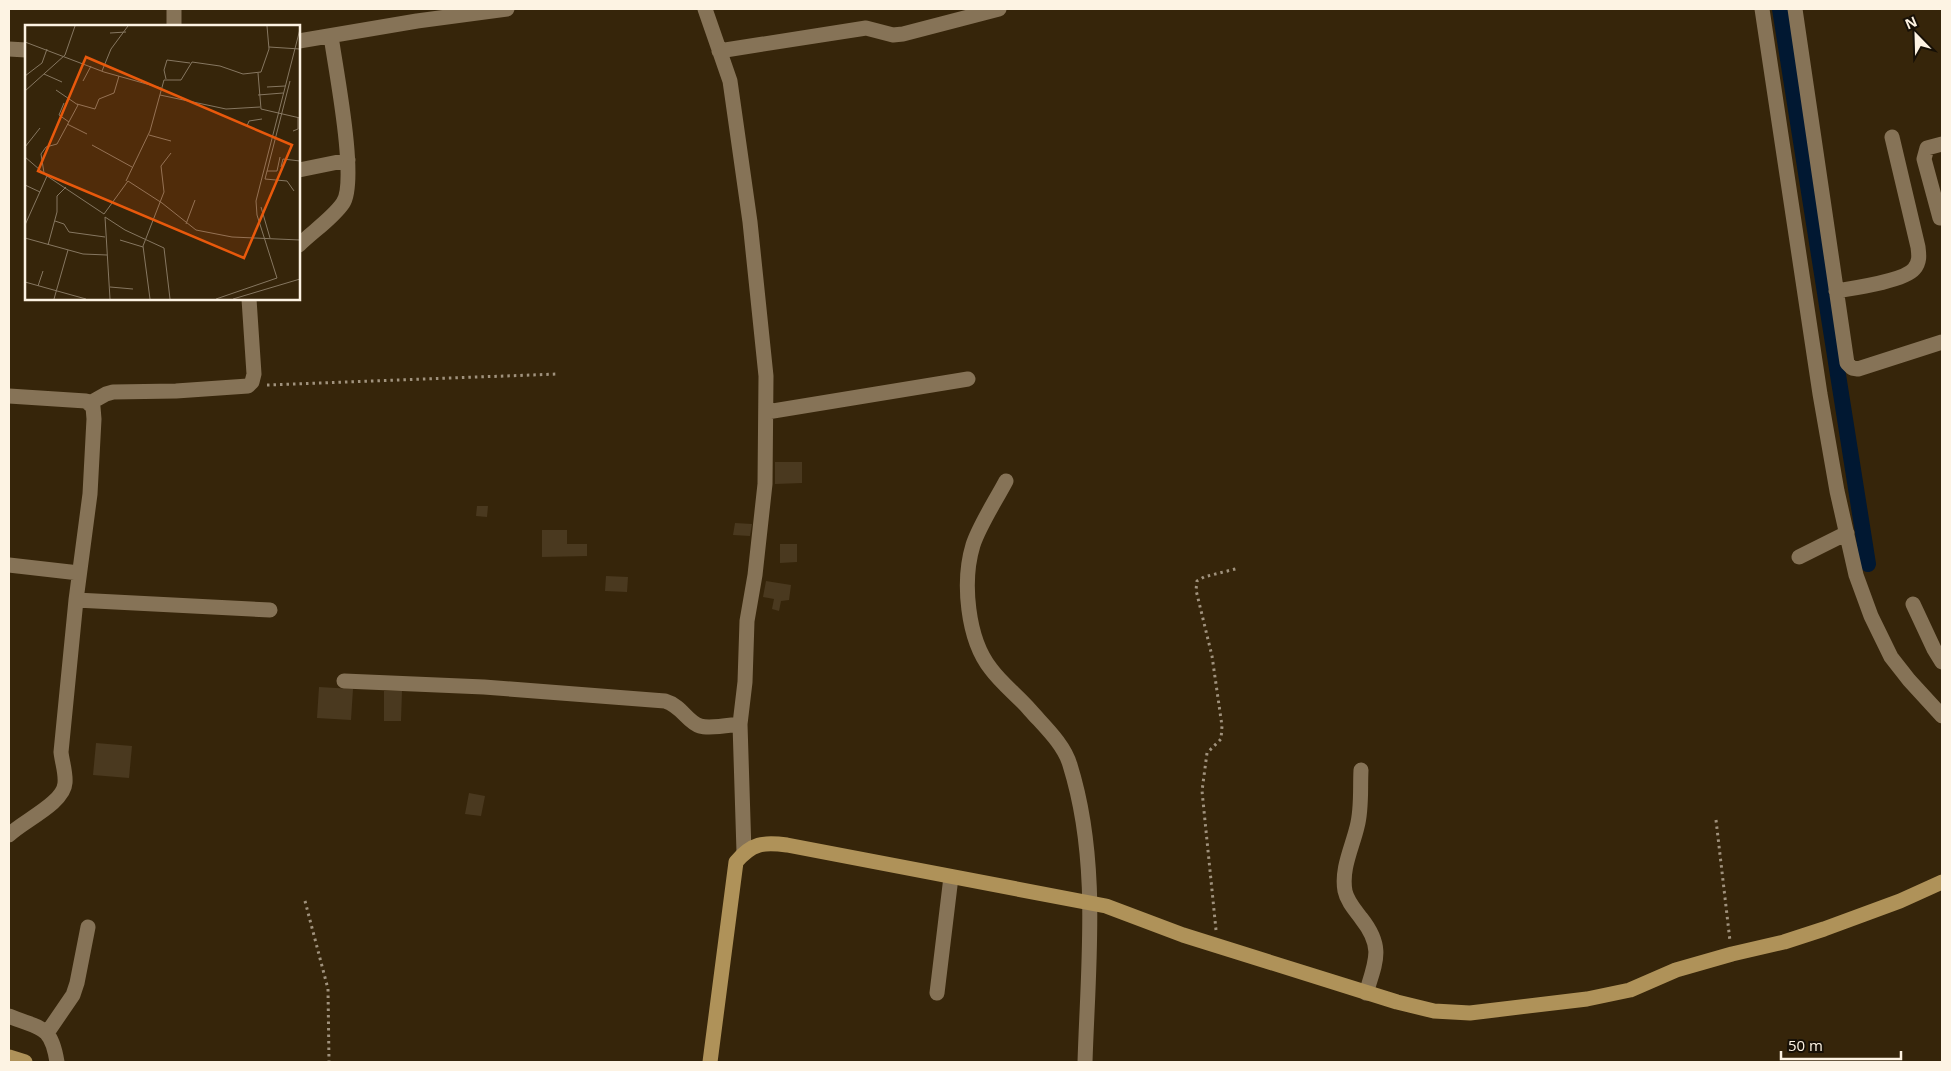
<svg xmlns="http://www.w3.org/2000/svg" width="1951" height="1071" font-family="'Open Sans',sans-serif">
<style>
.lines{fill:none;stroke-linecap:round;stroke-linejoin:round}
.canal{stroke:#011832;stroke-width:16}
.building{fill:#4a391f}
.path{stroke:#a0927d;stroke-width:3;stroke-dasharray:2.5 4;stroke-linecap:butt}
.minor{stroke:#867357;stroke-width:15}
.major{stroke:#af9259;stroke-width:15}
.inset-road{fill:none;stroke:#867761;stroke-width:1}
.view{fill:#e8590c;fill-opacity:0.15;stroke:#e8590c;stroke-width:2.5}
.inset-edge{fill:none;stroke:#fdf3e3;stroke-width:2.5}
</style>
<rect width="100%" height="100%" fill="#36250a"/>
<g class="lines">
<path class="canal" d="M1780 9 1868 564"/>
</g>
<path class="building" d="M775 462H802V483L775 484Z
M477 506H488L487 517 476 516Z
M735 523 752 524 750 536 733 535Z
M542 530H567V544H587V556L542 557Z
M780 544H797V562L780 563Z
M606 576 628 577 627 592 605 591Z
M766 581 791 585 789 600 781 601 779 611 772 609 774 599 763 597Z
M319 687 353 689 351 720 317 718Z
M384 691H402L401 721H384Z
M96 743 132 746 129 778 93 775Z
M469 793 485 796 481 816 465 814Z"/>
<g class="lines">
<path class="path" d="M267 385 557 374
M1716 820 1730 941
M305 901 328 989 329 1062
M1216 930 1202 791 1207 753 1221 739 1222 726 1212 656 1196 590 1197 581 1204 577 1239 568"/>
<path class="minor" d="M174 9V26
M705 9 730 81 750 222 766 376 765 484 755 575 747 621 745 682 740 724 744 852
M1762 9 1820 394 1837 491 1856 575 1871 616 1891 657 1909 680 1942 716
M1795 9 1847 363 1852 368 1858 369 1942 342
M299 41 417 21 507 9
M9 49 26 50
M719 51 866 28 893 35 903 34 999 9
M299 170 348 160
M1940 218 1924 159 1927 148 1942 144
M299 245C312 232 333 218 343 203 358 181 335 66 331 36
M1836 291C1854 288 1904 281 1914 269 1920 262 1919 255 1918 247L1892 137
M9 396 86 401 93 407 94 419 90 494 76 600 61 752C62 762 66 773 65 783 64 803 23 821 9 835
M90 403 106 394 113 392 176 391 248 386 252 382 254 374 249 299
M767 412 968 379
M1006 481C996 500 979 526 973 545 962 581 967 639 991 669 1002 684 1018 696 1030 710 1044 726 1064 744 1070 765 1100 861 1088 964 1085 1062
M1799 557 1847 533
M9 565 79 573
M76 600 270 610
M1913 604 1934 649 1942 662
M344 681 484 687 665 701C682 706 687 722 700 726 710 729 730 725 740 724
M1361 770C1360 788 1362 809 1357 827 1352 848 1341 869 1345 891 1347 901 1355 910 1361 918 1384 947 1376 961 1366 993
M937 993 951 877
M9 1016C40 1029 51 1024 57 1062
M47 1033 73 995 77 983 88 927"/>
<path class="major" d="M9 1057 25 1062
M710 1062 736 862C752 843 763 842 787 845L1106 906 1183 935 1397 1002 1434 1011 1470 1013 1587 999 1630 990 1676 970 1732 954 1784 942 1824 929 1900 901 1942 882"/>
</g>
<g transform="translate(25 25)">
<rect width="275" height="275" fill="#36250a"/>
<path class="inset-road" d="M85 8 101 7M0 17 79 47 136 63M244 22 275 24M77 46 86 24 103 1M233 48 236 84 275 93M19 49 37 57M0 51 17 38 22 24M141 54 139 45 142 35 165 38M58 56 66 41M265 56 240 154 262 156 269 166M242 62 260 61M0 66 40 30 50 1M135 70 201 84 235 82M233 70 258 68M39 78 34 90 44 97M52 79 70 84 74 74 89 68 94 51M42 99 62 109M222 101 224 96 237 94M268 106 273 104V93M124 110 146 116M67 120 107 142M0 122 15 103M0 132 22 151 79 189 103 156 137 178 171 205 207 212 275 215M256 142 258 134 275 136M242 146H252L255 132M19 148 16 129 21 122 32 119 53 80 31 65M101 156 125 106 139 55H156L167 37 195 41 218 49 236 47 244 24 242 1M0 160 15 167M236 182 245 213M80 192 100 205 139 223 145 274M80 192 85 274M30 196 39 199 44 207 80 212M161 199 170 175M0 200 22 151M0 213 58 229 82 230M95 215 118 222M23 220 32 187V171L41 162M0 257 61 274M13 261 18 246M85 262 108 264M29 274 43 225M125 274 118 221 139 167 136 141 146 128M191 274 252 253 232 190 231 176 275 4M208 274 275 254"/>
<path class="view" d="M61 32 267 120 219 233 13 146Z"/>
<rect width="275" height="275" class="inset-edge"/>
</g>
<rect width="1951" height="1071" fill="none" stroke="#fdf3e3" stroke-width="20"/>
<g transform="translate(1916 35) rotate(337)" stroke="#171006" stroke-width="4" paint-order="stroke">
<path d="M0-4L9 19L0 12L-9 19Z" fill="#fdf3e3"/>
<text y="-8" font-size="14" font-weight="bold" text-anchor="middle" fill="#fdf3e3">N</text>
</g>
<path d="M1781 1051v8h120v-8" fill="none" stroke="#fdf3e3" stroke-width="2.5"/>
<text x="1788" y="1051" font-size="15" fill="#fdf3e3" stroke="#171006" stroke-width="4" paint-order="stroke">50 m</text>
</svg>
